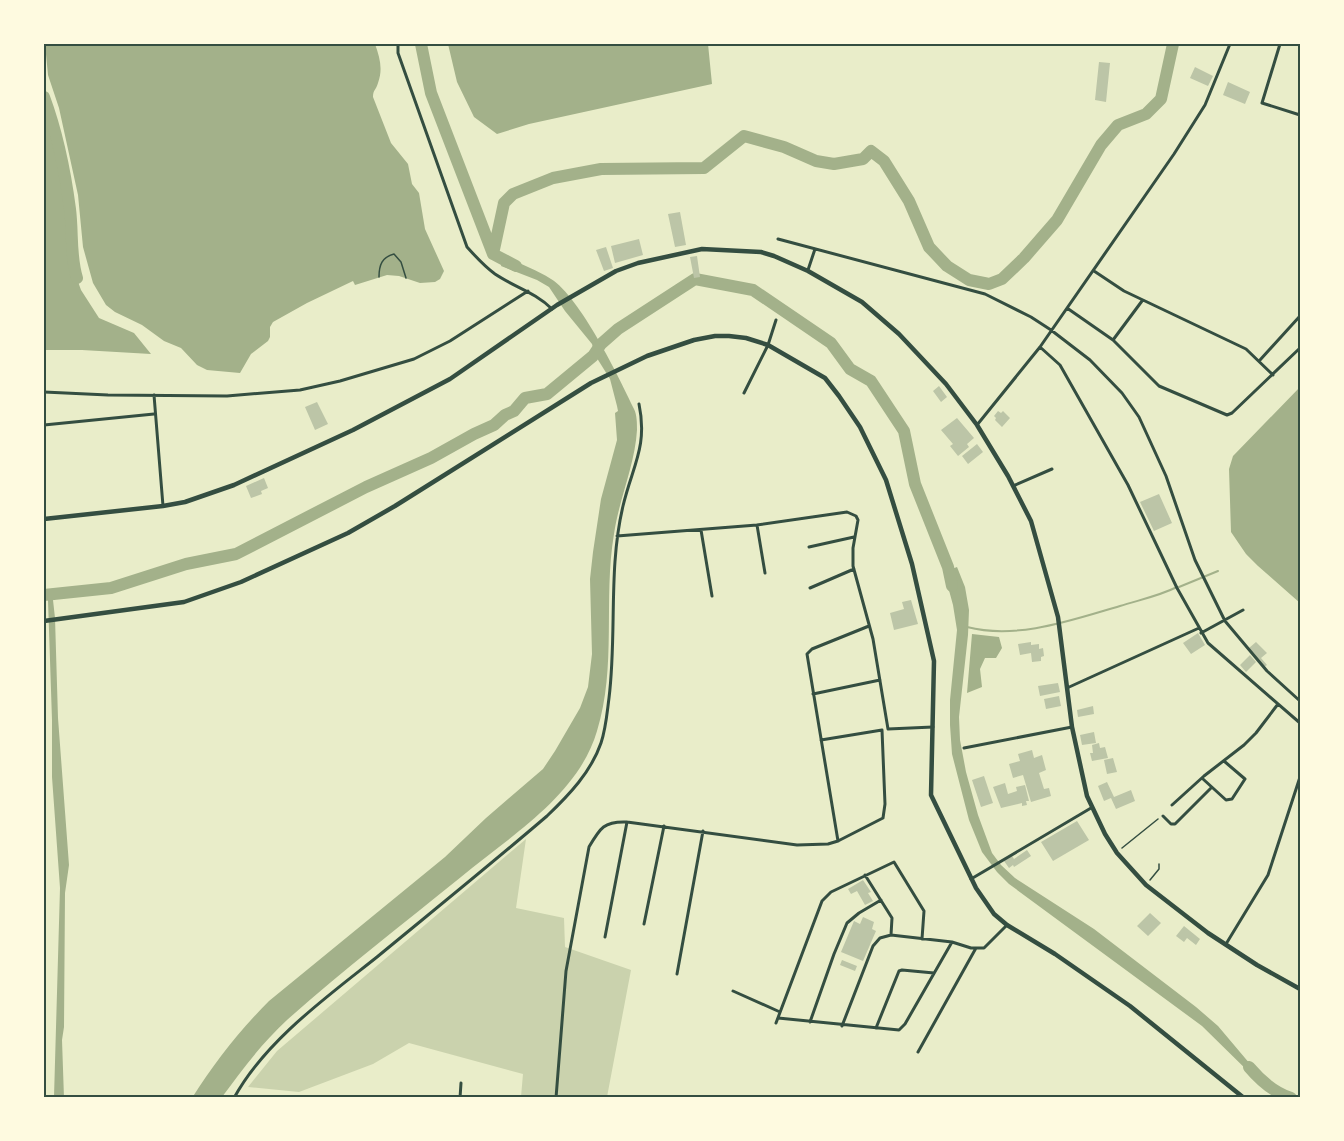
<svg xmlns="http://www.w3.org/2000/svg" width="1344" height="1141" font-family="Georgia,serif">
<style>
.green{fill:#cad2ad}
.water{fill:#a3b18a}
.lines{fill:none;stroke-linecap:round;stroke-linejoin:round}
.stream{stroke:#a3b18a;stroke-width:2}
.river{stroke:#a3b18a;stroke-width:12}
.building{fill:#bcc5a7}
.path{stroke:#344e41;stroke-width:1.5}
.minor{stroke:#344e41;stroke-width:3}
.tertiary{stroke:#344e41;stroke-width:4.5}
.secondary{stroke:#344e41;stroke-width:4.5}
.neatline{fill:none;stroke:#344e41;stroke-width:2}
</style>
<rect width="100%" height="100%" fill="#e9edc9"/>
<path class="green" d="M526 839 516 908 564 918 565 947 631 970 607 1097H521L523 1074 409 1043 373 1064 299 1092 248 1087 277 1051Z"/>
<path class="water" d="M45 44H375C380 58 383 69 378 83 376 90 373 90 373 97L391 143 408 164 412 184 419 193 425 229 444 271 440 279 435 282 420 283 399 276 387 275 355 285 353 281 307 303 273 322 270 327V337L268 341 251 354 240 373 207 370 197 365 181 348 164 341 142 325 115 312 106 305 93 283 83 247 78 195 59 108 48 75Z
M448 44H708L712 84 529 124 497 134 474 117 457 82Z
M44 101 49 116 65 189 71 238 72 265 81 290 99 318 134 333 151 354 82 350H44Z
M504 254C519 265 536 269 551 279 580 297 619 377 634 409 637 415 637 423 637 430 635 465 619 499 614 534 603 599 617 667 597 731 578 796 510 836 461 877 403 924 343 970 287 1020 262 1043 242 1070 222 1097L192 1098C214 1063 240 1030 269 1001L445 857 486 818 543 769 555 751 580 708 588 687 592 654 590 579 593 552 601 499 617 440 615 413 618 411 617 406 610 379 595 355 592 344 565 311 549 287 537 280 501 266Z
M1300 387V603L1258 566 1246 554 1231 532 1229 469 1233 456Z
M957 567 965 587 969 610 968 635 959 717 960 740 966 772 978 815 992 853 1001 865 1015 878 1094 929 1196 1007 1218 1026 1261 1077 1258 1081 1202 1026 1009 884 997 872 982 852 969 820 952 754 950 725V700L957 630 953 605 944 572Z
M49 597 53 600 55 618 58 718 69 865 65 893 64 1027 62 1040 64 1098 54 1097 60 888 52 777V720L48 600Z
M972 634 999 637 1002 648 996 658H985L980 669 982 687 967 693Z"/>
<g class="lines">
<path class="stream" d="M1179 587 1218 571
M967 627C1017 640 1072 620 1120 606 1139 600 1159 596 1177 587"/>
<path class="river" d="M421 44 431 93 493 254
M44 97C57 132 65 171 70 209 73 232 70 256 77 278
M493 254 516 266
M493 254 504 203 513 194 553 178 601 169 704 168 744 136 784 147 816 161 834 164 863 159 871 151 884 161 909 201 929 247 947 266 969 280 989 284 1002 279 1024 258 1057 220 1101 145 1118 125 1146 114 1161 99 1173 44
M44 595 111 588 186 564 236 554 366 487 431 458 474 434 494 425 505 415 514 411 525 398 547 394 593 356 601 344 618 329 695 279 753 290 831 343 850 369 871 381 904 431 915 484 948 567 952 586
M1249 1067C1260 1080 1273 1092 1291 1098"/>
</g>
<path class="building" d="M1099 62 1110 63 1106 102 1095 100Z
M1195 67 1213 76 1208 86 1190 78Z
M1228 82 1250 92 1245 104 1223 95Z
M680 212 686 245 675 247 668 214Z
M639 239 643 255 615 263 611 246Z
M606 247 613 268 604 271 596 250Z
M697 256 700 277 694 278 690 257Z
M939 386 947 397 941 402 933 391Z
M317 402 328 424 315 430 305 407Z
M998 411 1001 413 1003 411 1010 418 1002 427 995 420 996 418 994 416Z
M957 418 974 438 967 444 969 447 958 456 950 446 953 444 941 430Z
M977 444 983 452 968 464 962 456Z
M264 478 268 488 261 491 262 494 251 498 246 486Z
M1159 494 1172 523 1154 531 1140 502Z
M911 600 918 624 894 630 890 613 904 609 902 602Z
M1198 633 1205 645 1191 654 1183 643Z
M1031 642V645L1039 644V649L1043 648 1044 656 1041 657V661L1032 662 1031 653 1020 655 1018 644Z
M1256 642 1267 653 1261 658 1267 665 1264 667 1249 648Z
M1250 655 1256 662 1246 672 1240 665Z
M1058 683 1060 692 1040 696 1038 686Z
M1059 696 1061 706 1046 709 1044 699Z
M1093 706 1094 714 1078 717 1077 710Z
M1094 732 1096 743 1082 745 1080 735Z
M1099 743 1100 748 1105 747 1108 758 1092 761 1090 753H1093L1092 745Z
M1032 750 1034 758 1042 755 1046 770 1039 773 1044 789 1049 788 1051 796 1031 802 1023 775 1013 778 1009 764 1020 761 1018 754Z
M1113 758 1117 772 1107 774 1104 760Z
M984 776 993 803 981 807 972 780Z
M1107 782 1114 797 1131 790 1135 801 1116 809 1111 798 1104 801 1098 786Z
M1005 783 1008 794 1017 791 1016 787 1025 785 1029 801H1026L1027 805 1022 806V803L1001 808 993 787Z
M1077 821 1089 840 1053 861 1041 842Z
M1027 850 1031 856 1014 867 1013 865 1009 868 1004 861 1012 856 1014 859Z
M863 880 871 892 868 893 873 901 865 905 857 891 851 894 848 889Z
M1150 913 1161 923 1148 936 1137 926Z
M863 917 874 922 872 929 876 931 863 961 841 952 854 921 860 924Z
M1184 926 1200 939 1196 945 1187 938 1184 942 1176 936Z
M842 960 857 966 855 971 840 965Z"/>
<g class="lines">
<path class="path" d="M379 277C379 265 382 257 394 254L401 262 406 278
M1122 848 1158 819
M1150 880 1159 869V864"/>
<path class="minor" d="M398 44V53L467 247C476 257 484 266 495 274 514 287 535 292 552 309
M1280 44 1262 103 1300 115
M778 239 985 294 1031 317 1051 330 1090 360 1122 393 1139 417 1166 476 1195 560 1225 621 1267 671 1300 701
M808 270 815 249
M1094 271 1124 291 1246 349 1273 375
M1067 308 1113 340 1159 386 1227 415 1232 413 1300 348
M1113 340 1142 301
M1040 347 1060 365 1128 485 1177 588 1208 643 1300 723
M1260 360 1300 316
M44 392 108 395 227 396 300 390 340 381 414 359 450 341 528 291
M744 393 768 345 776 320
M154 395 163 506
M44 425 154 414
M977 425 1040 347 1174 154 1205 105 1230 44
M1013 486 1052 469
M757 525 765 573
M701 530 712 596
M617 536 757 525 847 512 856 516 858 520 853 548V566L873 639 888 729
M809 547 854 537
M810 588 854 569
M1201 633 1243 610
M1067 688 1199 628
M813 694 880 680
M888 729 933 727
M821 740 882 730
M964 748 1072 727
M1203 779 1226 800 1232 799 1245 779 1224 761
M1172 805 1204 776 1244 745 1256 733 1278 704
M1163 816 1171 824H1175L1211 788
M838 841 807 654 812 649 869 626
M865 875 892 918 891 935
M971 879 1091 808
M644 924 664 826
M605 937 627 822
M1226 944 1268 875 1300 777
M677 974 703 831
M733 991 780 1012
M778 1018 899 1030 905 1024 952 942
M810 1022 834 954 847 923 859 913 881 900
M776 1023 822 901 831 892 894 862 924 911 922 939
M842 1026 873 946 880 938 891 935 952 942 971 948H984L1007 925
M876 1028 899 971 902 970 934 973
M918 1052 976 948
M234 1098C265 1041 328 996 377 957 434 910 491 864 547 816 569 795 591 772 601 743 606 728 607 713 609 698 617 634 608 569 623 506 632 467 648 447 639 404
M460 1098 461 1083
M556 1098 566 971 589 847C600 828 604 821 627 822L797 845 828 844 838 841 883 818 885 804 882 730"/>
<path class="tertiary" d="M44 621 184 602 241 582 348 533 395 506 591 383 647 356 694 340 715 336H729L746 338 768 345 825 378 839 396 860 427 886 480 912 564 934 661 931 795 976 888 994 914 1007 925 1055 954 1130 1006 1244 1098"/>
<path class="secondary" d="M44 519 163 506 185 502 234 485 353 430 450 379 557 305 616 271 638 263 702 249 761 252 774 256 808 271 862 302 899 334 946 384 977 425 1008 476 1031 521 1058 617 1072 727 1087 796 1105 834 1117 853 1146 885 1208 933 1257 965 1300 989"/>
</g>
<rect width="1344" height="1141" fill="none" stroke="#fefae0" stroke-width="90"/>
<rect x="45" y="45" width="1254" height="1051" class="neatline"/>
</svg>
